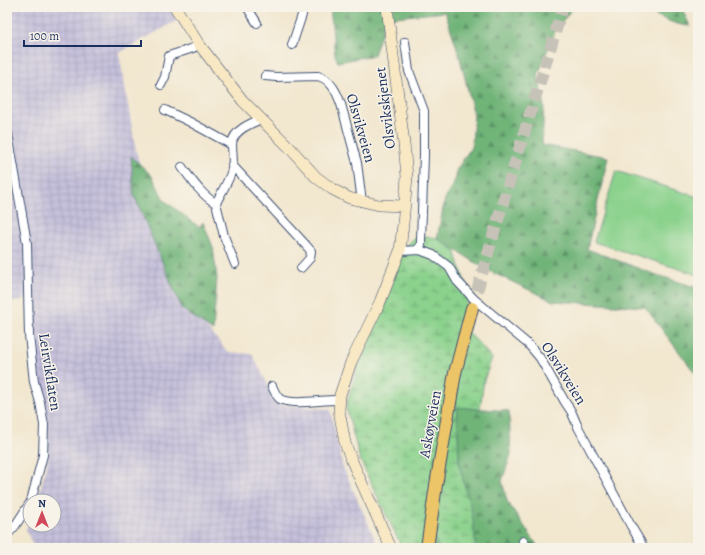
<svg xmlns="http://www.w3.org/2000/svg" width="705" height="555" font-family="Alegreya,serif">
<style>
.industrial{fill:url(#industrial-grid)}
.forest{fill:url(#forest-firs);stroke:#46726b}
.wetland{fill:url(#wetland-marsh);stroke:#538076}
.pitch{fill:#8bd28d;stroke:#538076}
.lines{fill:none;stroke-linecap:round;stroke-linejoin:round}
.primary-tunnel{stroke:#c7c2b8;stroke-width:12;stroke-dasharray:12 6;stroke-linecap:butt}
.street-casing{stroke:#3b4b6f;stroke-width:10}
.secondary-casing{stroke:#3b4b6f;stroke-width:12}
.primary-casing{stroke:#3b4b6f;stroke-width:14}
.street{stroke:#fff;stroke-width:8}
.secondary{stroke:#f8e8c3;stroke-width:11}
.primary{stroke:#edc569;stroke-width:12}
.labels{text-anchor:middle;stroke-width:3;stroke-linejoin:round;paint-order:stroke}
.street-label{font-size:15px;fill:#1b2f5e;stroke:#f7f3e8}
</style>
<defs>
<pattern id="industrial-grid" width="8" height="8" patternUnits="userSpaceOnUse"><rect width="8" height="8" fill="#c5c0da"/><path d="M0 4h8M4 0v8" fill="none" stroke="#a9a5be"/></pattern>
<pattern id="forest-firs" width="22" height="20" patternUnits="userSpaceOnUse"><rect width="22" height="20" fill="#70b478"/><path d="M5 1l3.5 6h-7zM16 11l3.5 6h-7z" fill="#5b9366"/></pattern>
<pattern id="wetland-marsh" width="20" height="14" patternUnits="userSpaceOnUse"><rect width="20" height="14" fill="#8bd28d"/><path d="M1 5h8M5 5V1M11 12h8M15 12V8" fill="none" stroke="#71ab76"/></pattern>
</defs>
<rect width="100%" height="100%" fill="#f7f3e8"/>
<filter id="ink" filterUnits="userSpaceOnUse"><feTurbulence type="fractalNoise" baseFrequency=".025" numOctaves="2"/><feDisplacementMap in="SourceGraphic" scale="8" xChannelSelector="R" yChannelSelector="G"/><feConvolveMatrix kernelMatrix="1 2 1 2 8 2 1 2 1" color-interpolation-filters="sRGB"/></filter>
<filter id="wash" filterUnits="userSpaceOnUse"><feTurbulence type="fractalNoise" baseFrequency=".012" numOctaves="4" result="noise"/><feDisplacementMap in="SourceGraphic" scale="16" xChannelSelector="R" yChannelSelector="G"/><feGaussianBlur stdDeviation="0.9" result="paint"/><feColorMatrix in="noise" values="0 0 0 0 0 0 0 0 0 0 0 0 0 0 0 0 0 1.4 0 .05"/><feComposite in="paint" operator="in"/></filter>
<g filter="url(#wash)">
<rect width="100%" height="100%" fill="#f2e7cf"/>
<path class="industrial" d="M7 7H169L178 20 119 53 136 151 177 293 228 352 252 354 278 404 330 409 343 467 379 548H34L26 530 30 519V525H54V501H37L48 461V444L47 428 33 345 31 297 7 304Z"/>
<path class="forest" d="M330 7H573L554 33 538 75 544 107 542 145 608 157 587 249 651 273 698 288V377L645 307 553 301 487 270 437 238 445 199 456 178V171L472 146 474 115 459 54 445 12 386 18 374 55 338 62 335 55Z
M642 7H681L690 26C676 26 654 15 642 7Z
M131 156 152 176 164 200 199 227 203 222 213 247 217 278 213 331 182 309 134 195Z
M457 407 509 411 511 454 502 481 507 501 539 548H423L468 500 459 466Z"/>
<path class="wetland" d="M417 235 437 238 455 250 463 276 474 299 468 332 492 358 484 380 480 409 457 407 459 465 472 513 476 548H438L430 521V548H402L360 460 346 407 358 366 383 310 403 249Z"/>
<path class="pitch" d="M616 171 698 197V275L594 242Z"/>
</g>
<g filter="url(#ink)">
<g class="lines">
<path class="primary-tunnel" d="M472 308 504 199 563 7"/>
<g class="street-casing">
<path id="street" d="M247 7 257 23
M405 42 409 71 424 111V155L421 240V245L417 250
M292 45 302 15V7
M265 76 276 77 318 76C331 79 337 93 341 104L357 163 362 202
M161 85 165 77 169 56 193 48 199 44
M165 110 190 122 232 145
M7 128 27 243 29 335 34 382 40 402 44 425 43 455 31 501
M232 165 303 242 311 251 310 258 301 268
M182 167C191 179 203 197 216 203
M400 251 420 250 433 255 449 267 457 281 474 299 529 345 540 358 565 402 571 411 578 427 631 526 644 548
M235 264 224 236 216 203C220 195 231 177 232 169 234 161 232 152 232 144 233 130 251 123 262 119
M272 386C274 390 276 396 280 399 295 406 323 399 340 400
M7 535 15 526 30 503
M523 541 528 548"/>
</g>
<g class="secondary-casing">
<path id="secondary" d="M175 7 198 43 243 101 290 148 316 177 332 189 349 198 379 205 404 206
M387 7 404 144 407 177 403 224 400 251 380 302 351 362 340 395 339 410 345 443 351 459 391 548"/>
</g>
<g class="primary-casing">
<path id="primary" d="M427 548 436 485 455 373 472 308"/>
</g>
<use href="#street" class="street"/>
<use href="#secondary" class="secondary"/>
<use href="#primary" class="primary"/>
</g>
</g>
<g class="labels">
<g class="street-label">
<text transform="translate(385 108) rotate(-97)" y="5">Olsvikskjenet</text>
<text transform="translate(361 128) rotate(74)" y="5">Olsvikveien</text>
<text transform="translate(50 372) rotate(81)" y="5">Leirvikflaten</text>
<text transform="translate(564 373) rotate(58)" y="5">Olsvikveien</text>
<text transform="translate(430 424) rotate(-80)" y="5">Askøyveien</text>
</g>
</g>
<rect width="705" height="555" fill="none" stroke="#f7f3e8" stroke-width="24"/>
<g transform="translate(42 513)"><circle r="19" fill="#f7f3e8" stroke="#9fa5b1"/>
<path d="M0-3L7 15L0 10L-7 15Z" fill="#d1495b"/>
<text y="-6" font-size="11" font-weight="bold" text-anchor="middle" fill="#1b2f5e">N</text>
</g>
<path d="M24 40v6h117v-6" fill="none" stroke="#1b2f5e" stroke-width="2"/>
<text x="30" y="40" font-size="12" fill="#1b2f5e" stroke="#f7f3e8" stroke-width="3" paint-order="stroke">100 m</text>
</svg>
